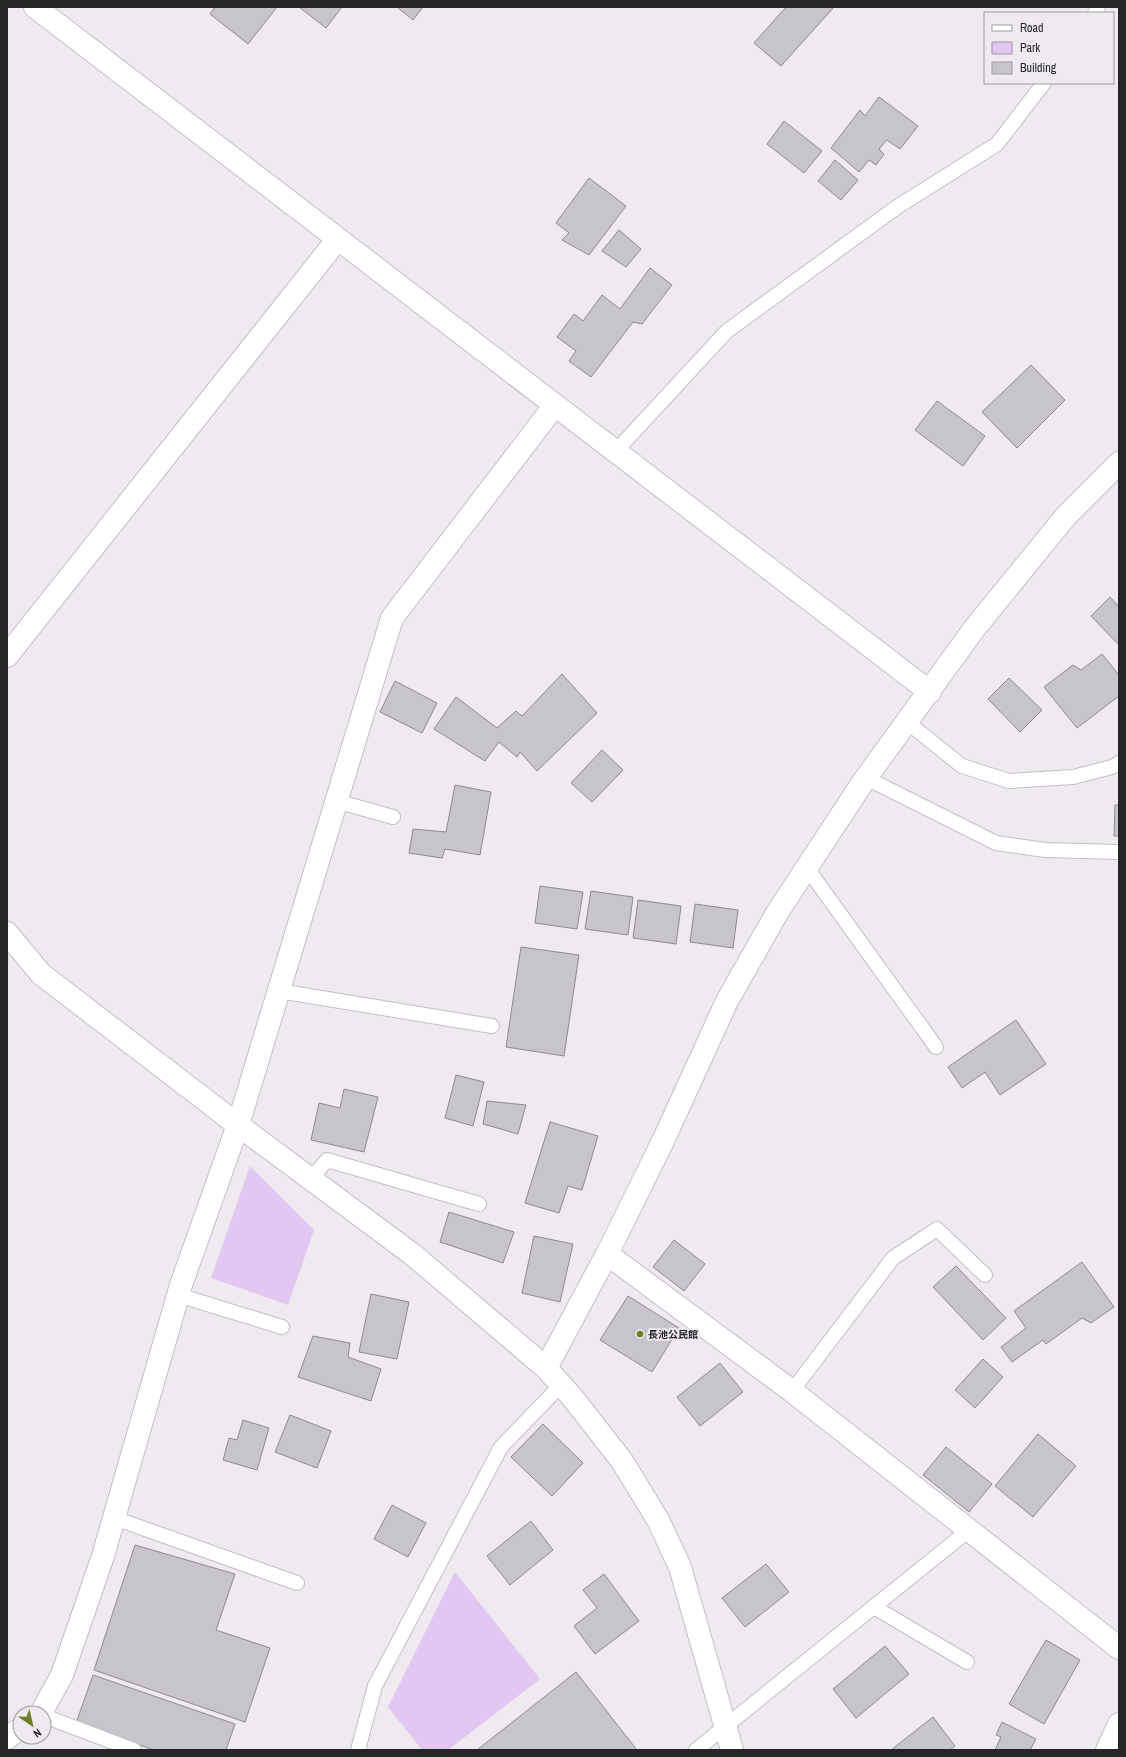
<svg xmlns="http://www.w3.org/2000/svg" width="1126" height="1757" font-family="'Archivo Narrow','Noto Sans JP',sans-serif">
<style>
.green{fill:#e3c7f3}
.building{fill:#c8c4cb;stroke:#8e8a90}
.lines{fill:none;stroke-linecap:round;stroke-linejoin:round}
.service-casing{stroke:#c3bfc5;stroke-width:16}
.minor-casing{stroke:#c3bfc5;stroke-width:24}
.tertiary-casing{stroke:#c3bfc5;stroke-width:24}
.service{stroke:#fff;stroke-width:14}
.minor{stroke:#fff;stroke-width:22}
.tertiary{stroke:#fff;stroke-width:22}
.poi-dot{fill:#707d2a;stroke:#eeeaf0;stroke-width:1.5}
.labels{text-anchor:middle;stroke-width:4;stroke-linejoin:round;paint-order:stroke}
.poi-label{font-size:10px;font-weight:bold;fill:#252426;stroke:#eeeaf0;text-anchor:start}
</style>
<rect width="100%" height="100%" fill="#eeeaf0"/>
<path class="green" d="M250 1166 314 1230 288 1305 211 1278Z
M455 1572 540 1679 448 1750H422L388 1707Z"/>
<path class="building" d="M215 7H277L248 44 210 14Z
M299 7H342L326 28Z
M397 7H423L413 20Z
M786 7H834L781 66 754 43Z
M879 97 918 126 900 149 887 140 879 149 884 154 876 165 869 160 859 172 831 148 860 110 865 116Z
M784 121 822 151 804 173 767 144Z
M835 160 858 180 841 200 818 181Z
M589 178 626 206 589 255 562 240 569 233 556 223Z
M619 230 641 249 626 267 602 251Z
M650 268 672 285 642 324 633 322 591 377 569 361 576 351 557 337 574 314 583 321 602 295 620 309Z
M1031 365 1065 400 1017 448 982 412Z
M937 401 985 436 963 466 915 430Z
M1110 597 1119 607V645L1091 616Z
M1102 654 1119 675V696L1077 728 1044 687 1073 665 1081 670Z
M562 674 597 713 537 771 520 752 517 757 499 742 485 761 434 729 456 697 497 728 516 711 522 716Z
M1009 678 1042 710 1020 732 988 699Z
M395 681 437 703 422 733 380 712Z
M602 750 623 770 592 802 571 783Z
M455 785 491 792 480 855 445 849 442 858 409 853 413 829 446 832Z
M1115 805H1119V836H1114Z
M540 886 583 892 577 929 535 923Z
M591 891 633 897 628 935 585 929Z
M638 900 681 906 676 944 633 938Z
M695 904 738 910 733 948 690 942Z
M521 947 579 955 564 1056 506 1047Z
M1016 1020 1046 1064 1000 1095 985 1072 962 1088 948 1067Z
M456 1075 484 1082 473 1126 445 1118Z
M344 1089 378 1097 364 1152 311 1140 319 1103 340 1108Z
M487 1101 526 1105 518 1134 483 1124Z
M550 1122 598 1136 582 1190 568 1186 559 1213 525 1203Z
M449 1212 514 1232 503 1263 440 1242Z
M534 1236 573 1244 560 1302 522 1293Z
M674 1240 705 1264 684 1291 653 1267Z
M1082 1262 1114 1307 1091 1323 1082 1318 1046 1344 1043 1340 1012 1362 1001 1347 1026 1328 1014 1311Z
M956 1266 1006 1318 983 1340 933 1287Z
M371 1294 409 1302 397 1359 359 1352Z
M628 1296 679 1328 652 1372 600 1340Z
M313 1336 350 1343 348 1357 381 1369 371 1401 298 1377Z
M983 1359 1003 1377 975 1408 955 1390Z
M720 1363 743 1392 700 1426 677 1397Z
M290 1415 331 1431 317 1468 275 1452Z
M243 1420 269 1428 257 1470 223 1460 229 1438 237 1440Z
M543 1424 583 1463 552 1496 511 1457Z
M1038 1434 1076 1466 1033 1517 995 1486Z
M946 1447 992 1484 969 1512 923 1475Z
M392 1505 426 1523 408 1557 374 1539Z
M531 1521 553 1550 510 1585 487 1556Z
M135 1545 235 1574 216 1630 270 1648 245 1722 94 1670Z
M766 1564 789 1592 745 1627 722 1598Z
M604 1574 639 1621 595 1654 574 1626 597 1608 583 1590Z
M1046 1640 1080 1660 1044 1724 1009 1704Z
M885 1646 909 1674 856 1718 833 1689Z
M576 1672 637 1750H477Z
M93 1675 235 1724 226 1750H154L76 1723Z
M933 1717 955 1746 950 1750H891Z
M1002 1722 1036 1739 1030 1750H995L1001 1737 996 1735Z"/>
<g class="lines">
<g class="service-casing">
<path id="service" d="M1095 13 1098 7
M615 452 727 331 897 207 997 144 1044 83
M907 722 962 766 1009 781 1073 777 1112 767 1119 763
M866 778 996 843 1045 850 1119 852
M336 801 393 817
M807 868 936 1047
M279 991 492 1026
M311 1179 327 1160 479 1204
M178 1295 282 1327
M792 1391 893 1258 937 1229 985 1275
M114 1518 297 1583
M874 1607 967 1662
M44 1716 134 1750
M358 1750 375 1686 501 1447 561 1385
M696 1750 969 1530"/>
</g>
<g class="minor-casing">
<path id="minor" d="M35 7 930 692
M7 656 337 240
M607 1254 792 1391 1119 1648
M41 1713 62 1675 103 1556 181 1285 238 1125 392 618 555 405
M7 1738 20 1729"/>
</g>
<g class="tertiary-casing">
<path id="tertiary" d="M7 933 41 974 238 1125 412 1254 546 1368 572 1397 622 1461 658 1520 680 1567 732 1750
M546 1368 607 1254 663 1141 727 1001 777 913 863 782 974 629 1066 516 1119 463
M1107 1750 1119 1724"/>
</g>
<use href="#service" class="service"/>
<use href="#minor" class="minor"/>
<use href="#tertiary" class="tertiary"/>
</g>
<circle class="poi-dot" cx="640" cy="1334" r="4"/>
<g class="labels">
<g class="poi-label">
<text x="648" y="1338">長池公民館</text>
</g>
</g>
<rect width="1126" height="1757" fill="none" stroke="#252426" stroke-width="16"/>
<rect x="984" y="12" width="130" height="72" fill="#eeeaf0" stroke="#9e9b9f"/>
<rect x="992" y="25" width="20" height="6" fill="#ffffff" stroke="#9e9b9f"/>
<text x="1020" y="32" font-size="12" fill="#252426">Road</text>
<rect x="992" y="42" width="20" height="12" fill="#e3c7f3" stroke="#9e9b9f"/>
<text x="1020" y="52" font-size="12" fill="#252426">Park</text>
<rect x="992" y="62" width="20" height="12" fill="#c8c4cb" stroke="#9e9b9f"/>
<text x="1020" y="72" font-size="12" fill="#252426">Building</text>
<g transform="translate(32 1725) rotate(146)"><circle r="19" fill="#eeeaf0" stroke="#9e9b9f"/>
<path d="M0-3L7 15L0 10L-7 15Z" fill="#707d2a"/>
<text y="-6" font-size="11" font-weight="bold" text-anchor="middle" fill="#252426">N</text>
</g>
</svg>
